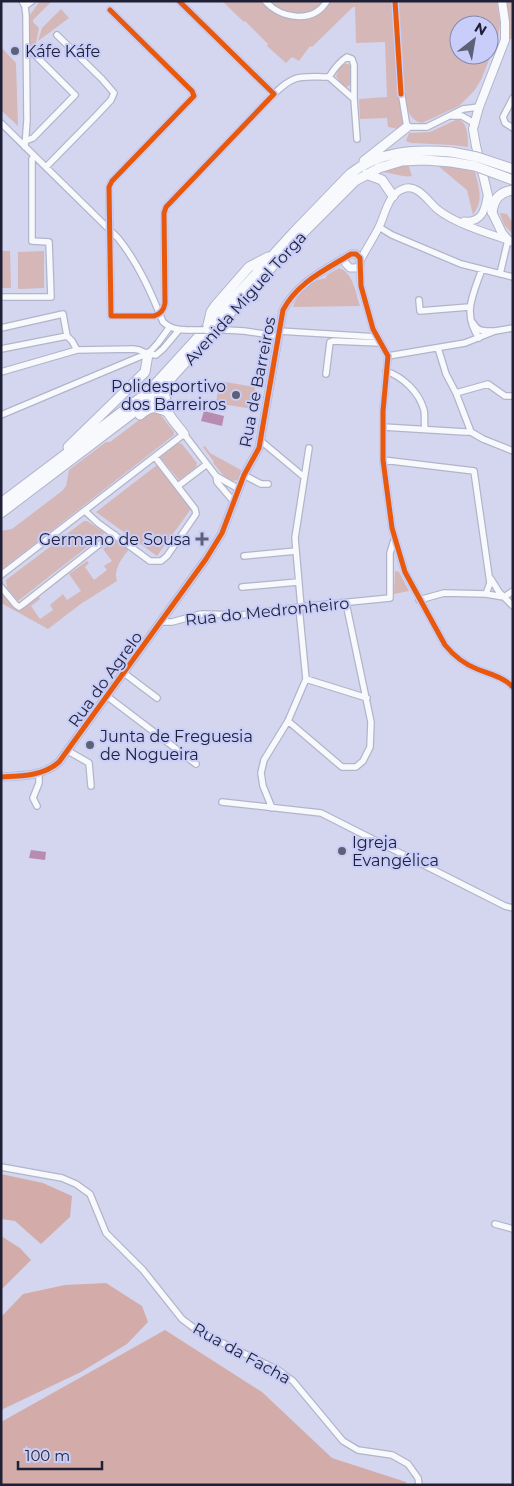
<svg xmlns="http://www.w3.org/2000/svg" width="514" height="1486" font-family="Montserrat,sans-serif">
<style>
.green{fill:#d5b7b7;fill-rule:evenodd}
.forest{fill:#d3aca9}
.water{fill:#b88cb1}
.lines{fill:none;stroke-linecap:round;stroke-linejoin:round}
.minor-casing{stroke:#b2b4c9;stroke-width:8}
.tertiary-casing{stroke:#b2b4c9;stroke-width:9}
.secondary-casing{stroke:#b2b4c9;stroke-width:10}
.trunk-casing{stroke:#b2b4c9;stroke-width:11}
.minor{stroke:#f8f9fc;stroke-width:5.5}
.tertiary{stroke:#f8f9fc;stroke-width:7}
.secondary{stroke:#f8f9fc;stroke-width:8}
.trunk{stroke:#f8f9fc;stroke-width:9}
.minor-bridge-casing{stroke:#b2b4c9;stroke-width:8;stroke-linecap:butt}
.trunk-bridge-casing{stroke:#b2b4c9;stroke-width:11;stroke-linecap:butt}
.minor-bridge{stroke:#f8f9fc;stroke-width:5.5}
.trunk-bridge{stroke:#f8f9fc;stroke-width:9}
.cycleway-casing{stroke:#c8cdf9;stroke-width:8}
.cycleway{stroke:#e8590c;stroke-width:5}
.poi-dot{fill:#5e6076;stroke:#c8cdf9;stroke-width:2}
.labels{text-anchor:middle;stroke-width:4;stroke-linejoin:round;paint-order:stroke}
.poi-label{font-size:16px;fill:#1f2035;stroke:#c8cdf9;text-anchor:start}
.street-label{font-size:16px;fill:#1f2035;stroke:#c8cdf9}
</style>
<rect width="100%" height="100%" fill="#d3d6ee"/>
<path class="green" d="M40 1H52L33 20V22L39 28 36 43 30 47V15Z
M222 1H497L500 24 498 37 481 80 474 91 459 106 422 123C408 120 407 107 405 94L398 95 403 124 402 128 399 129 388 127 387 118 360 119 359 99 387 97 385 42 356 43 355 7H353L312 47 310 46 299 61 292 57 286 63 267 46 268 44 245 21 244 22ZM459 25H489V55H459Z
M505 1H513V39H509V27Z
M61 9 69 18 38 41 42 28Z
M1 47 16 63 18 126 1 110Z
M344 64H349L350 66 351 84 347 87 343 86 336 76 340 67Z
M458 119C468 122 468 138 468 147L452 145 411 143 406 141 409 133 430 132Z
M408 164 412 176C403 178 391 172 381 172L390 167Z
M437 165 453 166 475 172C479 189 484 199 473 215L467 190Z
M500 213 507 214 513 223V234L504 225Z
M1 251H10L11 288H1Z
M44 251V288L18 289V252Z
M339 268C353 272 356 294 360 306L293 307C296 297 307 283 318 280 321 279 323 279 326 278L327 275Z
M219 381 255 387 252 409 216 403Z
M152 412 159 413 174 432V435L1 570V531L12 529 62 491 66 486 69 470 106 442H110L147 414Z
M178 443 182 444 197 463 196 467 179 480 160 457Z
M205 446 210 453 241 470 238 480 232 481 224 476 213 463 214 462 203 447Z
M157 465 191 509 157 556 96 512Z
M84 521H87L105 533 18 601 7 588 6 580Z
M114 540 129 549C122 558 113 570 117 581L82 603 48 629 1 603V592L12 605 21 610 39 597 40 599 31 606 40 619 53 610 50 605 63 594 67 600 81 591 69 574 87 561 89 563 85 567 94 580 107 570 104 566 112 561 103 549Z
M395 571 399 572 409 591 394 594Z"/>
<path class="forest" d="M1 1174 43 1183 72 1196 70 1217 41 1244 15 1221 1 1219Z
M1 1236 20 1248 31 1260 1 1290Z
M106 1283 142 1306 148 1322 127 1344 81 1372 1 1410V1317L23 1294 65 1285Z
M165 1330 262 1392 332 1458 406 1482V1485H1V1422Z"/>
<path class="water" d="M204 411 224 416 222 426 201 421Z
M31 850 46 852 45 860 29 858Z"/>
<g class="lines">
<g class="minor-casing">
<path id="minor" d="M22 1 25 6 26 15 27 120 25 147
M265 1C281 19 313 24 327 1
M395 1 400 85 407 127H427L463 109 479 107
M25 6 32 1
M110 10 192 91 194 96 112 181 109 187 111 316H154C161 314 164 310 165 303L164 213 166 207 274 94 179 1
M274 94C295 73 301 77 329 77L354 99V65L352 59 347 57C339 62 334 69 329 77
M513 98 503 117 505 123 513 128
M354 99 357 139
M452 116H462L474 123
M1 123 118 238C138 263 151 292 163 322 172 330 181 330 192 330
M25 141 33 138 75 95 33 53
M46 167 96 116 111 100 114 93 102 79 57 35
M379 227 392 235 461 264 513 277
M360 262 361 286 373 329 388 356 383 411V460L392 528 405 572 445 645C454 656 464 664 477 669 490 674 503 677 513 687
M500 274 508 240
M1 297H51L49 242 32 241V159L34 156
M419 300 420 311 469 307
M473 323C478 332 484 331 493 331
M1 328 63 314 67 336 72 341 77 350
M226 330 244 331 278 336
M279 331 377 337
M479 338C462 313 473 295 482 269
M438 348 446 374 456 393 471 432
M1 349 67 336
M148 354 158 343 169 328
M388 356 465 343 495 331 513 328
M386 371C403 377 419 392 424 410 425 415 424 423 425 429
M1 372 77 350 133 349 139 350 148 354
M326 374 330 342 333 341 380 343
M456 393 488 384 505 396H513
M1 415 139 357 148 354 156 355 163 349 179 330
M383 427 465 432H471L483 439 513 451
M261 441 304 477
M383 460 474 471 490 583 486 594
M244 475 261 484H268
M216 476 239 489
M178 486 207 464
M85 511 98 523 150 561H161L167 556 196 514 195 509 155 457
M244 556 296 551
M1 575 184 434 216 476 217 482 234 502
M491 579 499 592 513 606
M1 587 16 605 19 607 22 605 97 546 115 535
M242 587 298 582
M504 597 513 591
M419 600 444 593 486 594 504 597
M301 607 295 538 309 448
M161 622H172L201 614 241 615 299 607 390 598V553L394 540
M124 673 157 698
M306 679 367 698
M108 697 196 764
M288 721 342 767H356L363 761 370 747 371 722 346 603
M68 751 89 763 91 786
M222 802 321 813 505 906 513 908
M37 806 33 798 39 783V773
M272 808 263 786 261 773 264 760 288 721 306 679 299 607
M1 1167 62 1178 76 1184 90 1194 106 1233 143 1270 182 1319 198 1331 278 1370 293 1381 343 1441 358 1450 392 1455 408 1464 418 1478 419 1485
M495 1224 513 1229"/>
</g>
<g class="tertiary-casing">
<path id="tertiary" d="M464 221C481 223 485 211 487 197
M360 261C366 249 373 239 379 227 385 215 388 194 403 189 417 183 428 201 437 209 454 223 486 233 508 240
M1 777C22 776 43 776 59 762L206 559 222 533 244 475 259 448 283 310C298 282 325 270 351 254H356L360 258V265L356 268H350L346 264"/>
</g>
<g class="secondary-casing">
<path id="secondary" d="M502 1 505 22V40L479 107 473 129 476 146 492 212 502 233 508 240 513 242"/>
</g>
<g class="trunk-casing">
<path id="trunk" d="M364 161 407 127
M366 174 382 180 393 196
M492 212C494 199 499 192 513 190
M208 325 211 312 215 306 249 267 268 257
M172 386C155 405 172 418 184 434
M140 415C151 406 154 406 167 412
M68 447 145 372 148 354
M1 503 148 392 294 232 350 174C379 151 416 149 451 152
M1 513 154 397 299 237 355 181 379 168 402 161 425 160 451 162"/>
</g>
<use href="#minor" class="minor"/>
<use href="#tertiary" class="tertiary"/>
<use href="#secondary" class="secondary"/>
<use href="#trunk" class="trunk"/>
<g class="minor-bridge-casing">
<path id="minor-bridge" d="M192 330H226"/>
</g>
<g class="trunk-bridge-casing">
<path id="trunk-bridge" d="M451 152 477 157 513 169
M451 162 475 166 513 180
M208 329V325"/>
</g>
<use href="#minor-bridge" class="minor-bridge"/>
<use href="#trunk-bridge" class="trunk-bridge"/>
<g class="cycleway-casing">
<path id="cycleway" d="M395 1 401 94
M110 10 192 91 194 96 112 181 109 187 111 316H154C161 314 164 310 165 303L164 213 166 207 274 94 179 1
M1 777C22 776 43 776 59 762L206 559 222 533 244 475 259 448 283 310C298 282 325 270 351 254H356L360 258 361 286 373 329 388 356 383 411V460L392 528 405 572 445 645C454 656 464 664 477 669 490 674 503 677 513 687"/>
</g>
<use href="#cycleway" class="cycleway"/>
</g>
<g class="poi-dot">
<circle cx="15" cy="51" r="5"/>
<circle cx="236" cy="395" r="5"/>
<path d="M199.5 531.5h5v5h5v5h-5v5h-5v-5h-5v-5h5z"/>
<circle cx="90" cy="745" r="5"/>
<circle cx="342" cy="851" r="5"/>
</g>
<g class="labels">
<g class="poi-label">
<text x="25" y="57">Káfe Káfe</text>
<text x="226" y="392" text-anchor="end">Polidesportivo<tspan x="226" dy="18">dos Barreiros</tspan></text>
<text x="191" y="545" text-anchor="end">Germano de Sousa</text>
<text x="100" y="742">Junta de Freguesia<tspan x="100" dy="18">de Nogueira</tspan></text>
<text x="352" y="848">Igreja<tspan x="352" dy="18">Evangélica</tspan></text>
</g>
<g class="street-label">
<text transform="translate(245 298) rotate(-48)" y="6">Avenida Miguel Torga</text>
<text transform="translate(257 382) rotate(-79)" y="6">Rua de Barreiros</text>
<text transform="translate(267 611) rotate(-6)" y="6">Rua do Medronheiro</text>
<text transform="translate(105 679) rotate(-54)" y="6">Rua do Agrelo</text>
<text transform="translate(242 1353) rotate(29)" y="6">Rua da Facha</text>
</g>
</g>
<rect width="514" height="1486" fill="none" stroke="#1f2035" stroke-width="5"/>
<g transform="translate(474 40) rotate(31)"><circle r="24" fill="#c8cdf9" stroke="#8488ab"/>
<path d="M0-4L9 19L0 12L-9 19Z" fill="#5e6076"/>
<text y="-8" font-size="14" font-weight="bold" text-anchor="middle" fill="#1f2035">N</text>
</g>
<path d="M18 1461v8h84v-8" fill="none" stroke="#1f2035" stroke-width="2.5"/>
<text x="25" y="1461" font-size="15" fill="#1f2035" stroke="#c8cdf9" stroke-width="4" paint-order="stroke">100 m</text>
</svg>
